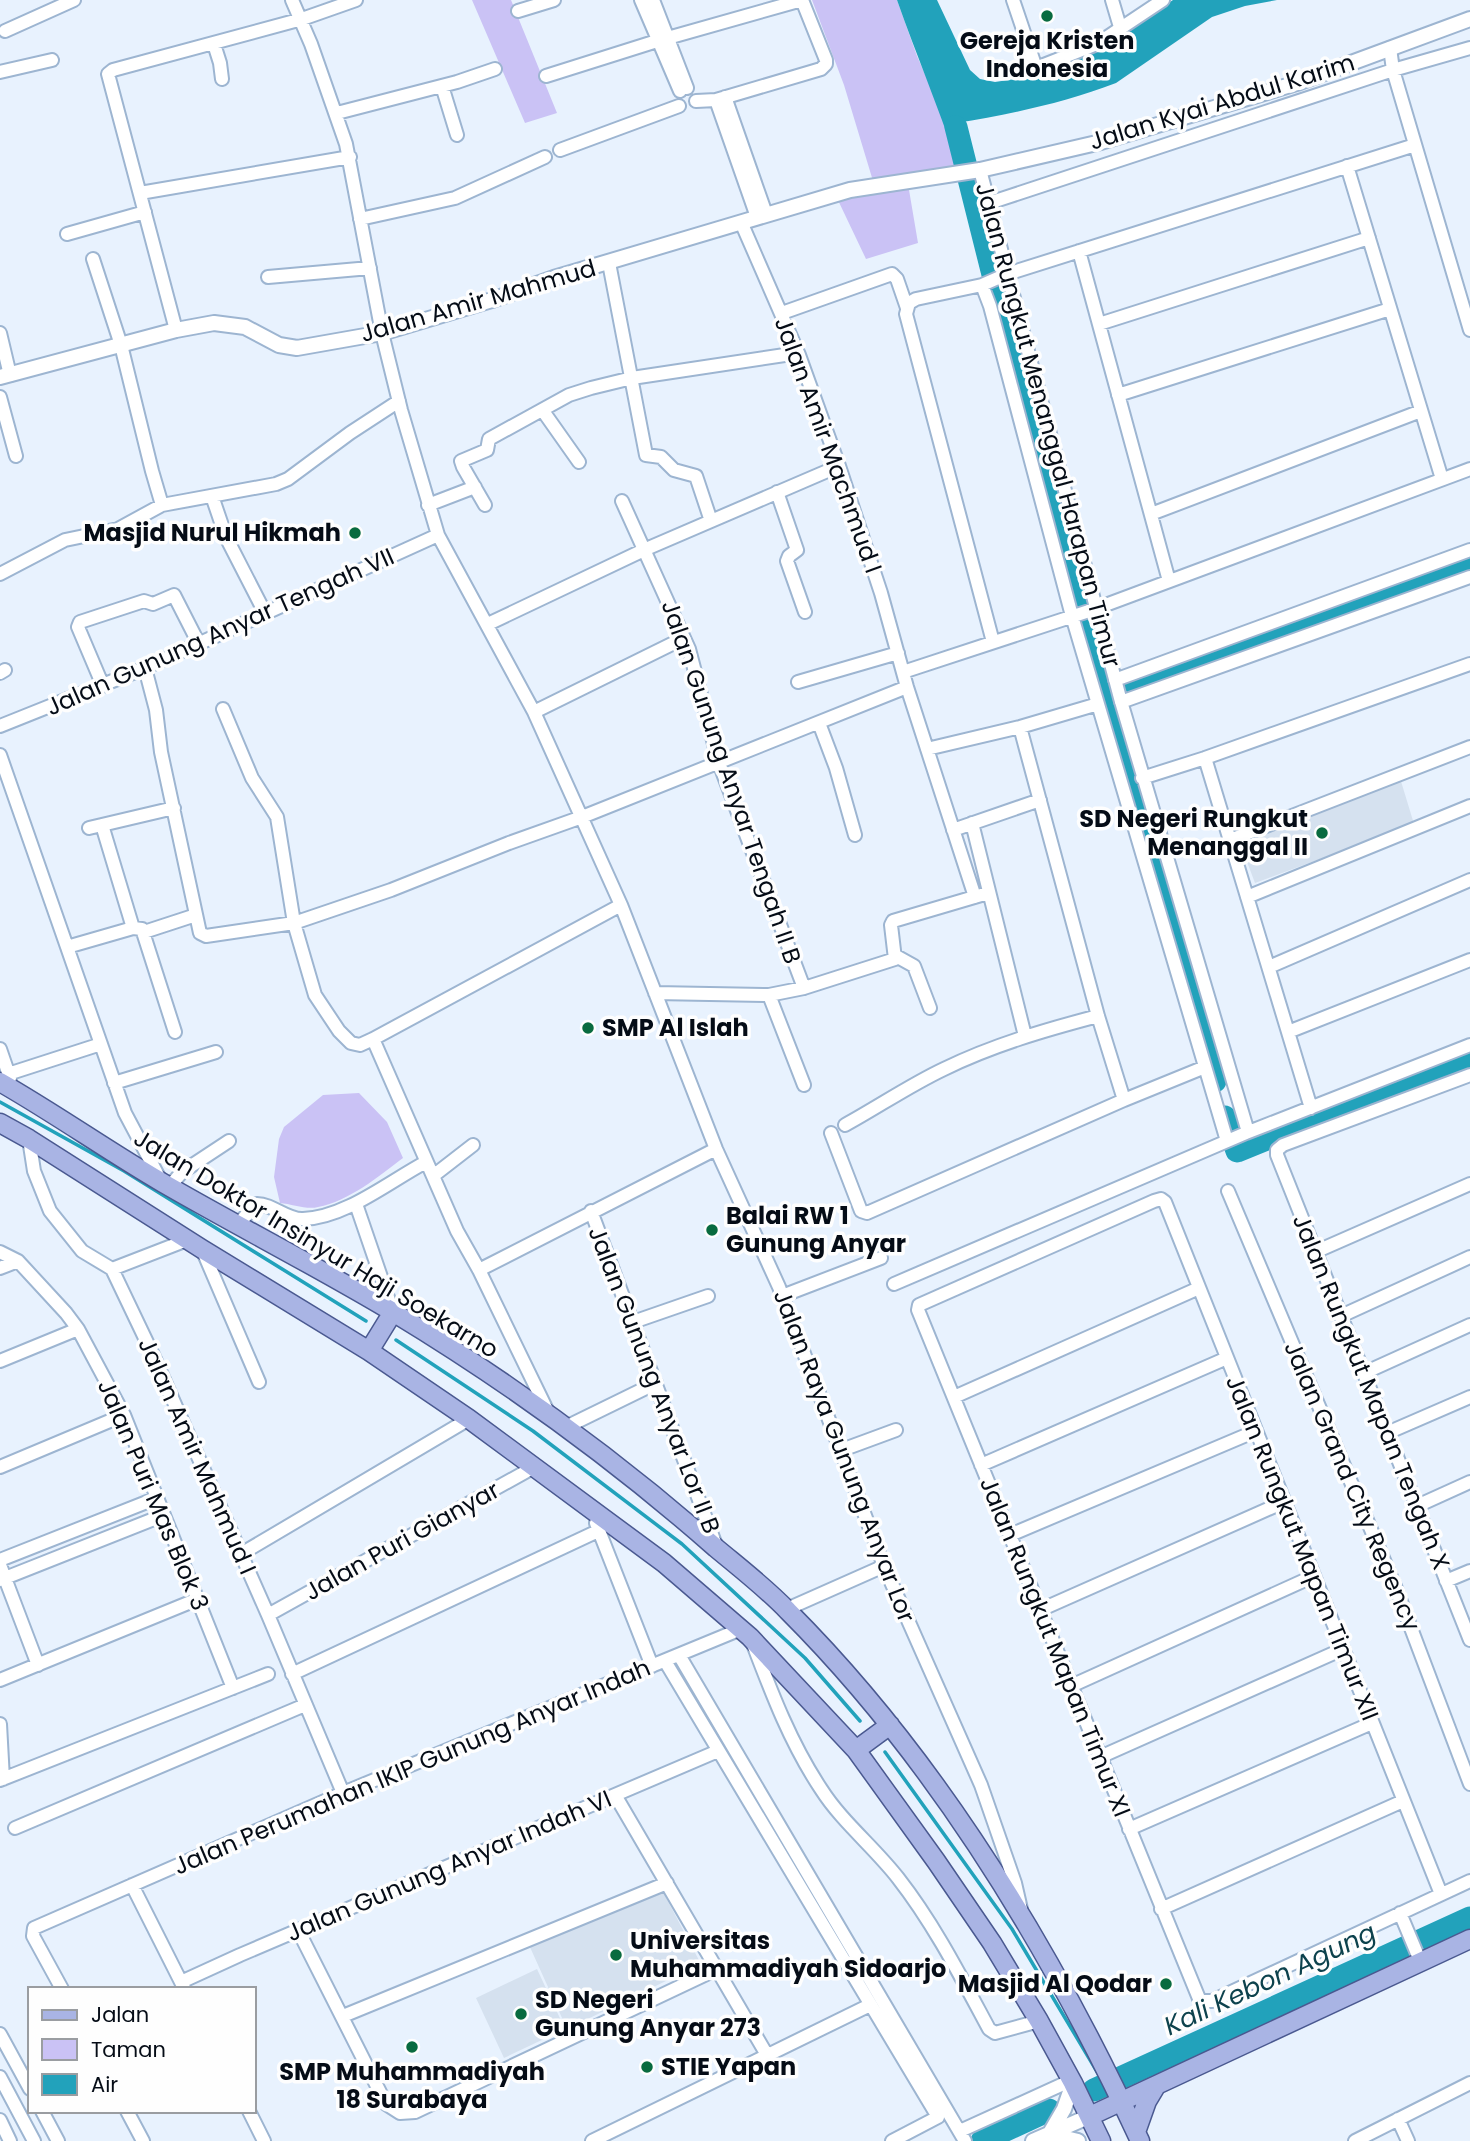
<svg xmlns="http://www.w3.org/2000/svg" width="1470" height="2141" font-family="Poppins,sans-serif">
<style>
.built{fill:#d5e1ef}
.green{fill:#cac2f5}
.water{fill:#22a2bb}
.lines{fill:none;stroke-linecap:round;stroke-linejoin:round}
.stream{stroke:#22a2bb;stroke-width:3.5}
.river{stroke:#22a2bb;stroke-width:23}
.minor-casing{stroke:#9db5d1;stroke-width:16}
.tertiary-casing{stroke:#9db5d1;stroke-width:18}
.primary-casing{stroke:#4a5990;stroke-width:21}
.minor{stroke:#fff;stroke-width:12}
.tertiary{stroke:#fff;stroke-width:14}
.primary{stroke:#a9b4e4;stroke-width:18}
.poi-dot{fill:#096b3f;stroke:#fefefe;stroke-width:2.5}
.labels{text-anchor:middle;stroke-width:7;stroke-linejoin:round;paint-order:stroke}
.poi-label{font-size:24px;font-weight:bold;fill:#050c16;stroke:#fefefe;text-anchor:start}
.street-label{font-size:24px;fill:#050c16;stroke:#fefefe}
.water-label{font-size:26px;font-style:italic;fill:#0d424d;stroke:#fefefe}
</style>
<rect width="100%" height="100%" fill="#e8f2fe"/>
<path class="built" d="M1400 778 1414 824 1255 883 1238 838Z
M662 1890 701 1964 567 2029 529 1945Z
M537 1969 565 2029 504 2058 476 1998Z"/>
<path class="green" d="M472 0H511L557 113 525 123Z
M812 0H897L917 56 938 104 957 168 873 181 844 85Z
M908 184 918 243 866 259 836 196Z
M359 1093 387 1122 403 1158C378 1177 349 1201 318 1207 307 1210 292 1204 280 1203L274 1177 279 1139 284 1127 323 1095Z"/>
<path class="water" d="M897 0H937L970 70 980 79 995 82 1029 77 1094 51 1173 0H1277L1245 6 1212 17 1116 83C1064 103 1011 114 956 123L964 158 956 160C938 106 916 54 897 0Z"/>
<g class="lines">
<path class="stream" d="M0 1102 124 1171 366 1321
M396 1340 533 1431 682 1544 805 1658 860 1721
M885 1752 1012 1929 1102 2080"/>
<path class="river" d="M956 127 1044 478 1215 1081
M1106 695 1470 564
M1225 1117 1237 1151 1470 1056
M1094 2090 1470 1918
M982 2141 1049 2110"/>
<g class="minor-casing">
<path id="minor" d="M292 0 311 44 346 144 382 333 401 410 438 535 534 712 621 905 716 1149 779 1287 884 1566 981 1785 1015 1883 1021 1909
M641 0 680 91
M653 0 687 88
M1013 0 1036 68 1097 44 1163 0
M1112 0 1120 27
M518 11 554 0
M5 31 74 0
M214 44 220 63 222 79
M1390 48 1393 70 1470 330
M0 72 52 60
M546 76 657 41 802 0
M442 86 457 135
M725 97 766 214
M716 100 757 217
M696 101 716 100 821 69 826 64V60L802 0
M337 113 457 82 495 69
M560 150 679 106
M1347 166 1442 479
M980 170 1120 698 1248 1132
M140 193 350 157
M989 203 1393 70 1470 48
M360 219 455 198 545 157
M741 222 799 355 839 466 881 593 907 687 975 897
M67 234 145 212
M1079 251 1169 581
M93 259 121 345 152 471 162 505
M609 263 646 455 661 457 674 470 696 476 711 521
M268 277 370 268
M982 285 1007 274 1415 145
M782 313 892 274 897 279 907 308
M1099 324 1369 238
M176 330 108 74 113 70 302 19 356 0
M0 333 10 375
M1118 395 1390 309
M0 397 16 456
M543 411 579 462
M777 492 797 550 789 556 787 561 805 612
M212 496 226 537 265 613
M622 501 689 649 719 763 804 988
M428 505 475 487
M485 505 463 467 461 461 487 450 489 439 569 395 591 388 632 378 798 353
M1151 514 1421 411
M0 574 65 540 118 529 162 505 276 484 288 479 350 433 399 401
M488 624 646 549 839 466
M993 642 906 314 909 303 916 299 982 285 990 306 1072 616 1227 1141
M145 668 156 710 161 752 200 933 206 936 294 923 391 890 509 843 582 817 907 687
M903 672 1092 610 1470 469
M0 673 5 670
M1115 680 1470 550
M798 682 898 653
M103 686 78 627 80 622 144 601 153 604 174 595 199 644
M1121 702 1470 577
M223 709 252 778 277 817 294 923 315 995 339 1031 351 1043 360 1045 373 1039 621 905
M534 712 684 638
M819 723 836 768 855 835
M0 726 145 668 438 535
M1020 727 1098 1016 1124 1100
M927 749 1020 727 1098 704
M0 755 125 1113 161 1181
M1205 758 1311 1108
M1142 778 1205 758 1470 664
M972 823 1025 1036
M102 825 133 928
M89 828 174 808
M953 830 1040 800
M1230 840 1470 747
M1247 897 1470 806
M144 932 196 915
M67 947 133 928 142 929 175 1032
M896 956 914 966 930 1008
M1269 967 1470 880
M655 993 769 995 804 988 895 959 891 925 893 921 988 893
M769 995 804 1085
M1288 1032 1470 960
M373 1039 457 1231 479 1270 548 1412
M0 1049 10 1078
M8 1074 101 1044
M1470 1075 1283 1145 1277 1150V1155L1470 1640
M114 1083 216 1052
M845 1125C878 1107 910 1085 944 1069 993 1045 1045 1030 1098 1016
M831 1133 861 1211 867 1213 1124 1100 1205 1067
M29 1139 34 1171 50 1211 82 1251 112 1269 154 1357 268 1615 343 1793
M433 1176 473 1145
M170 1186 182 1172 229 1141
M1228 1191 1397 1591 1470 1784
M356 1204 393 1312
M591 1211 717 1548
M237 1225 257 1204C273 1204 287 1220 303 1219 345 1218 390 1181 426 1162
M202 1249 259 1382
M0 1252 18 1261 66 1313 78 1329 124 1415 233 1688
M1315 1252 1470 1184
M0 1268 18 1261
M112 1269 187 1240
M479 1270 716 1149
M894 1284 1246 1133 1470 1045
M782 1296 881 1258
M1341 1316 1470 1257
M633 1322 708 1296
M0 1361 78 1329
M1364 1373 1470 1325
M954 1397 1199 1288
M564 1428 656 1383
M1387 1433 1470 1397
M839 1451 896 1430
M981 1465 1227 1358
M0 1467 124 1415
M1417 1506 1470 1482
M596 1523 652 1666
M1010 1535 1256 1431
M241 1554 469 1419
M0 1560 157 1498
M0 1565 38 1665
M0 1580 164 1515
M1446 1581 1470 1571
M787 1609 884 1566
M1040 1610 1284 1502
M268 1615 536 1466
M753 1644C772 1694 791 1744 821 1789 842 1822 874 1847 898 1878 934 1924 961 1977 989 2029L995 2033 1039 2021
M679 1655 965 2141
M665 1661 938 2117 892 2141
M292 1674 598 1531
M0 1680 198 1599
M1071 1686 1314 1576
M0 1724 3 1779
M1100 1757 1343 1649
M0 1780 268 1674
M615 1795 767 2055
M15 1828 305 1705
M1129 1829 1372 1723
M132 1885 184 1988
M1441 1894 1165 1202 1161 1199 1154 1201 919 1305 918 1310 1200 2001H1212L1470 1881
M1161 1909 1403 1801
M1400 1913 1421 1963
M298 1930 386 2104 400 2113 415 2112 717 1969
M181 1982 240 1955 718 1751
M62 1989 33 1936 34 1928 343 1793 741 1629
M343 2016 667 1883
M0 2034 30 2089
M0 2077 34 2141
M42 2111 58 2141
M127 2111 143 2141
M249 2111 264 2141
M1398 2119 1408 2141
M0 2120 10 2141
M960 2131 1072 2080
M592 2141 870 2005
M1355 2141 1470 2083"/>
</g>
<g class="tertiary-casing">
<path id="tertiary" d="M0 377 176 330 214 323 245 327 279 345 297 348 382 333 492 300 554 278 850 190 980 170 1101 142 1297 83 1470 19
M1050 2133 1064 2109 1073 2083
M1049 2134 1078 2141
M1033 2141 1090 2116"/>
</g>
<g class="primary-casing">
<path id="primary" d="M0 1082C56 1114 108 1151 163 1183 239 1227 318 1267 393 1312 507 1381 616 1460 716 1548 740 1568 766 1588 788 1611 938 1761 1051 1949 1140 2141
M0 1123 29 1139 202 1249 369 1351 469 1419 664 1563 750 1637 856 1750 936 1861 992 1943 1039 2021 1073 2083 1101 2141
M369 1351 393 1312
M856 1750 890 1725
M1090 2116 1470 1939
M1136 2132 1147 2101 1156 2086"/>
</g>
<use href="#minor" class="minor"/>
<use href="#tertiary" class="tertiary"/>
<use href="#primary" class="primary"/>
</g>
<g class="poi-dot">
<circle cx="1047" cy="16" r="7"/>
<circle cx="355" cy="533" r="7"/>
<circle cx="1322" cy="833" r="7"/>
<circle cx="588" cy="1028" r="7"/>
<circle cx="712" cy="1230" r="7"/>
<circle cx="616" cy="1955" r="7"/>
<circle cx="1166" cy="1984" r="7"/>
<circle cx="521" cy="2014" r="7"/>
<circle cx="412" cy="2047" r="7"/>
<circle cx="647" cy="2067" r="7"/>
</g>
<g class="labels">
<g class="poi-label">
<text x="1047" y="49" text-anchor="middle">Gereja Kristen<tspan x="1047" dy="28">Indonesia</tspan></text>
<text x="341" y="541" text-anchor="end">Masjid Nurul Hikmah</text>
<text x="1308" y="827" text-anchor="end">SD Negeri Rungkut<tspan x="1308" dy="28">Menanggal II</tspan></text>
<text x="602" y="1036">SMP Al Islah</text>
<text x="726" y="1224">Balai RW 1<tspan x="726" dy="28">Gunung Anyar</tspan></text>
<text x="630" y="1949">Universitas<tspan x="630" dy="28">Muhammadiyah Sidoarjo</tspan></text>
<text x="1152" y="1992" text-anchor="end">Masjid Al Qodar</text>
<text x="535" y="2008">SD Negeri<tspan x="535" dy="28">Gunung Anyar 273</tspan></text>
<text x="661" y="2075">STIE Yapan</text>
<text x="412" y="2080" text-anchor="middle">SMP Muhammadiyah<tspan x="412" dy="28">18 Surabaya</tspan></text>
</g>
<g class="street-label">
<text transform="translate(1222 102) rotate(-17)" y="8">Jalan Kyai Abdul Karim</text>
<text transform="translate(478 301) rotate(-16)" y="8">Jalan Amir Mahmud</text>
<text transform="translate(1048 425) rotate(75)" y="8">Jalan Rungkut Menanggal Harapan Timur</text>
<text transform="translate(828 445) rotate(70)" y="8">Jalan Amir Machmud I</text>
<text transform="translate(220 632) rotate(-24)" y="8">Jalan Gunung Anyar Tengah VII</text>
<text transform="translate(731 782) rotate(71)" y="8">Jalan Gunung Anyar Tengah II B</text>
<text transform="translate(316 1244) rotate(31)" y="8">Jalan Doktor Insinyur Haji Soekarno</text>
<text transform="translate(654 1380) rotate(69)" y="8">Jalan Gunung Anyar Lor II B</text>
<text transform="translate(1371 1392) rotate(68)" y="8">Jalan Rungkut Mapan Tengah X</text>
<text transform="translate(197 1456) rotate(66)" y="8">Jalan Amir Mahmud I</text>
<text transform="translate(844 1456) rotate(69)" y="8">Jalan Raya Gunung Anyar Lor</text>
<text transform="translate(1352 1486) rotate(67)" y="8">Jalan Grand City Regency</text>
<text transform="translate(153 1495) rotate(67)" y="8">Jalan Puri Mas Blok 3</text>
<text transform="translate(402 1541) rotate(-29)" y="8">Jalan Puri Gianyar</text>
<text transform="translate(1302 1548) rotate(68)" y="8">Jalan Rungkut Mapan Timur XII</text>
<text transform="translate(1055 1647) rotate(68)" y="8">Jalan Rungkut Mapan Timur XI</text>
<text transform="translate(412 1767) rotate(-23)" y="8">Jalan Perumahan IKIP Gunung Anyar Indah</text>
<text transform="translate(449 1866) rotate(-23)" y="8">Jalan Gunung Anyar Indah VI</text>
</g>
<g class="water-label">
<text transform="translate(1270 1979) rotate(-25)" y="9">Kali Kebon Agung</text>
</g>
</g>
<rect x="28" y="1987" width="228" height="126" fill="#fefefe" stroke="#9a9da1" stroke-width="2"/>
<rect x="42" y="2010" width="35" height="10" fill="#a9b4e4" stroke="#9a9da1" stroke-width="2"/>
<text x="91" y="2022" font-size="21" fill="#050c16">Jalan</text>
<rect x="42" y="2039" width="35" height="21" fill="#cac2f5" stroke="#9a9da1" stroke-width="2"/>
<text x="91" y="2057" font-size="21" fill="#050c16">Taman</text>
<rect x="42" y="2074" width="35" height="21" fill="#22a2bb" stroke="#9a9da1" stroke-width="2"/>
<text x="91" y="2092" font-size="21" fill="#050c16">Air</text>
</svg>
